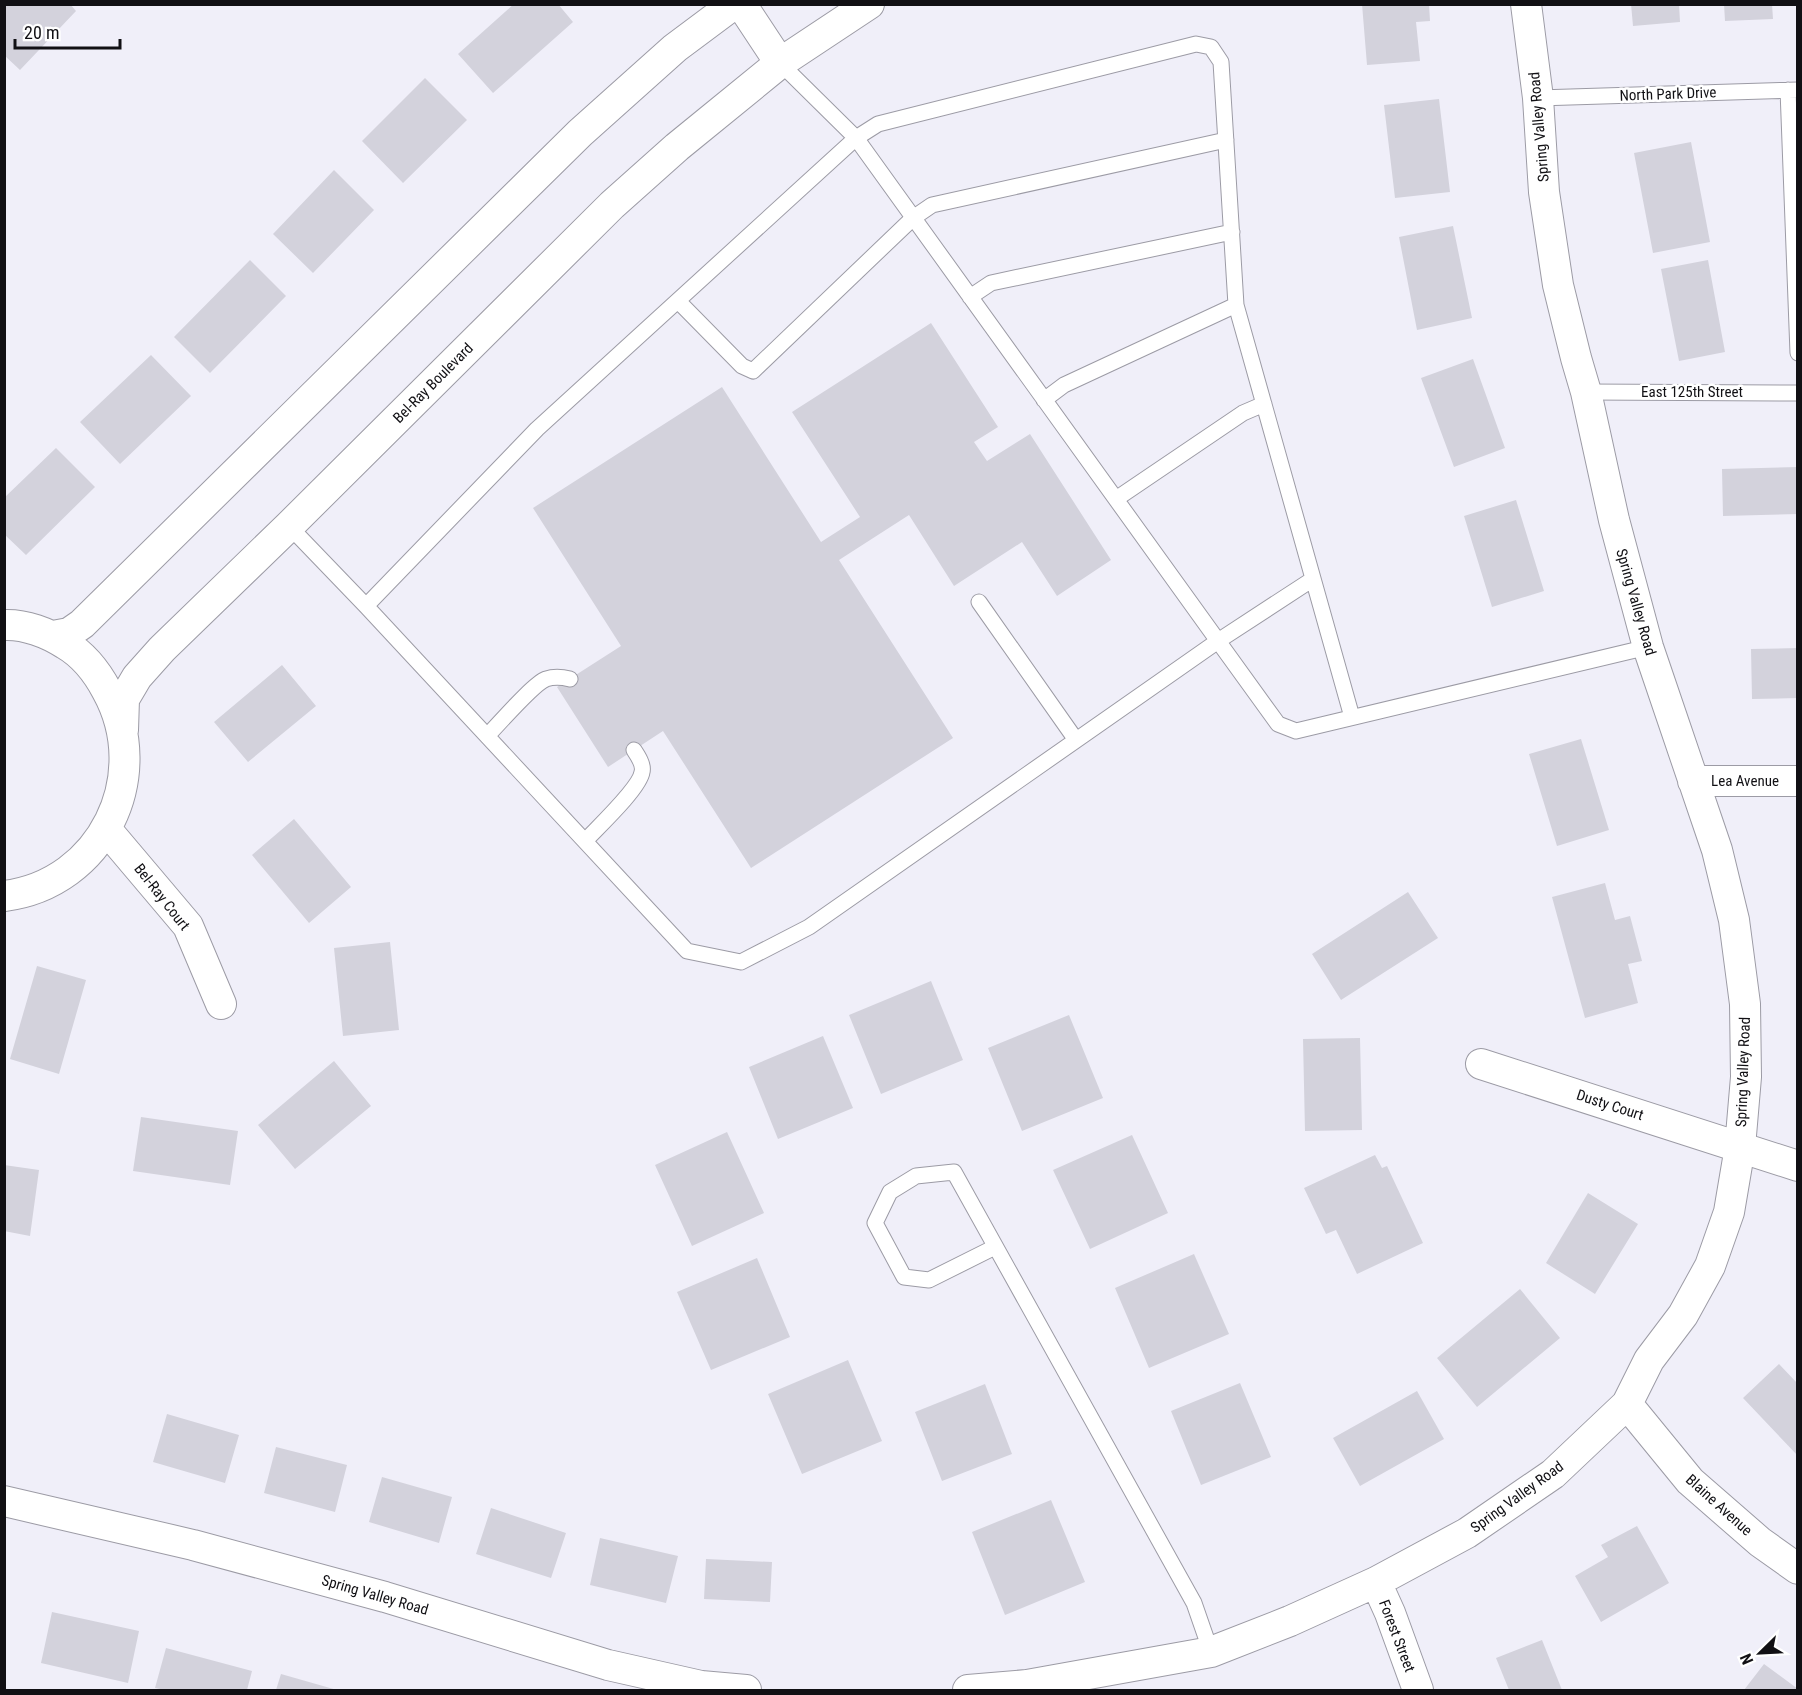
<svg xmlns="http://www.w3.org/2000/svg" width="1802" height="1695" font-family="'Roboto Condensed',sans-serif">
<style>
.building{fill:#d3d2dc}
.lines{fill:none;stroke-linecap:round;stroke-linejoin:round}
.service-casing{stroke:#9c9ba5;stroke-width:17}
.minor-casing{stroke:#9c9ba5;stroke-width:32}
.service{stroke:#fff;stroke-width:15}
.minor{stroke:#fff;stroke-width:30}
.labels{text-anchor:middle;stroke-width:5;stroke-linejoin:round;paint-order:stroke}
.street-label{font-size:15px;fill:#111014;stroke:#fff}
</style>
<rect width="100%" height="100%" fill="#f0eff9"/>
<path class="building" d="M4 4H70L76 11 20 70 4 55Z
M514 4H558L573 22 493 93 458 54Z
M1362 4H1429L1430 21 1416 22 1420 61 1367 65Z
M1631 4H1679L1680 22 1633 26Z
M1724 4H1772L1773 19 1725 21Z
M425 78 467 120 403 183 362 141Z
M1439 99 1450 192 1395 198 1384 105Z
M1691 142 1710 242 1653 253 1634 153Z
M334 170 374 210 313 273 273 234Z
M1453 226 1472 318 1417 330 1399 237Z
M250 260 286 296 210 373 174 337Z
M1708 260 1725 352 1679 361 1661 269Z
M931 323 998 427 974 442 987 461 1030 434 1111 560 1057 596 1022 542 954 586 909 515 839 560 953 738 751 868 663 731 608 767 557 687 621 646 533 508 722 387 821 542 860 517 792 412Z
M151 355 191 396 120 464 80 422Z
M1473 359 1505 448 1454 467 1421 378Z
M56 448 95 487 26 555 4 534V498Z
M1798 467V514L1723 516 1722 469Z
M1516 500 1544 591 1492 607 1464 516Z
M1798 648V698L1752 699 1751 649Z
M282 665 316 706 248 762 214 722Z
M1581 739 1609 830 1557 846 1529 754Z
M294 819 351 887 309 923 252 855Z
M1605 883 1615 920 1630 916 1642 961 1628 964 1638 1003 1585 1018 1552 897Z
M1408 892 1438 938 1341 1000 1312 954Z
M390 942 399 1030 343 1036 334 948Z
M37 966 86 980 59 1074 10 1059Z
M931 981 963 1060 881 1094 849 1015Z
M1069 1015 1103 1098 1022 1131 988 1048Z
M823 1036 853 1108 778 1139 749 1067Z
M1360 1038 1362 1130 1305 1131 1303 1039Z
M334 1061 371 1106 295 1169 258 1125Z
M141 1117 238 1131 230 1185 133 1171Z
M727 1132 764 1213 692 1246 655 1165Z
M1132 1135 1168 1213 1090 1249 1053 1170Z
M1375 1155 1382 1168 1387 1166 1423 1243 1357 1274 1336 1230 1326 1234 1304 1188Z
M4 1165 39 1170 30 1236 4 1231Z
M1588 1193 1638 1224 1595 1294 1546 1263Z
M1194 1254 1229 1334 1149 1368 1115 1288Z
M757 1258 790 1337 711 1370 677 1292Z
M1520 1289 1560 1338 1477 1407 1437 1358Z
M848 1360 882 1441 802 1474 768 1394Z
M1779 1364 1798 1384V1456L1743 1398Z
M1240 1383 1271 1457 1201 1485 1171 1411Z
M985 1384 1012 1454 942 1481 915 1412Z
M1417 1391 1444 1439 1360 1486 1333 1438Z
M167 1414 239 1435 225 1483 153 1462Z
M276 1447 347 1465 335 1512 264 1493Z
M382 1477 452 1497 439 1543 369 1522Z
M1051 1500 1085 1582 1005 1615 972 1532Z
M491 1508 566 1533 551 1578 476 1554Z
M1637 1526 1669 1583 1601 1622 1575 1576 1608 1557 1601 1545Z
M600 1538 678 1556 666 1603 590 1585Z
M706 1559 772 1562 770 1602 704 1599Z
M52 1612 139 1631 128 1683 41 1663Z
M1542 1640 1562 1690H1509L1496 1658Z
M166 1648 252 1671 247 1690H165L155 1688Z
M1764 1664 1798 1689V1690H1744Z
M281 1674 337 1690H276Z"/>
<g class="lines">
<g class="service-casing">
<path id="service" d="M780 63 856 138 878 124 1196 44 1211 47 1221 62 1236 305 1352 717
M1788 90 1798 353
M1538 98 1798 90
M970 297 991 283 1232 232
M678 301 742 366 753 371 913 218 932 205 1226 140
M1586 392 1798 393
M1044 400 1064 385 1236 305
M1116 499 1243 413 1264 404
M289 526 366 606 687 951 741 962 809 927 1218 641 1278 724 1296 731 1648 647
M979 602 1076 740
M366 606 537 429 856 138 1218 641 1313 579
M487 736C499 724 533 684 546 679 555 676 562 677 570 679
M585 841C597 828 640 788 642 772 644 765 638 756 634 750
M995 1247 929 1280 904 1277 875 1223 890 1192 916 1176 954 1172 1194 1603 1211 1652"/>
</g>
<g class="minor-casing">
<path id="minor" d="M741 4 780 63
M4 625C25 624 48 633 65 644 84 655 97 672 107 691 154 776 102 884 4 896
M53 636 69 633 82 624 580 133 675 48 734 4
M123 730 124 699 137 677 162 649 289 526 612 205 677 147 780 63 869 4
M1693 781H1798
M106 829 188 926 221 1004
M1481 1064 1798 1166
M1627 1404 1690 1481 1760 1542 1798 1569
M4 1501 193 1545 385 1597 608 1665 701 1686 746 1690
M1376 1582 1390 1613 1418 1690
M968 1690 1027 1685 1211 1652 1290 1621 1376 1582 1467 1533 1553 1474 1627 1404 1649 1360 1683 1315 1710 1266 1729 1212 1740 1147 1746 1077 1745 1004 1734 920 1717 850 1648 647 1614 520 1586 392 1576 358 1558 285 1544 192 1538 98 1526 4"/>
</g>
<use href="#service" class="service"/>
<use href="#minor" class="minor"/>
</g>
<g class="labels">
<g class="street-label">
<text transform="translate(1668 94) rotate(-2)" y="5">North Park Drive</text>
<text transform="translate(1539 127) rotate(-95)" y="5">Spring Valley Road</text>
<text transform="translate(433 383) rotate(-45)" y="5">Bel-Ray Boulevard</text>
<text x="1692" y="397">East 125th Street</text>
<text transform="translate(1636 602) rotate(74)" y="5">Spring Valley Road</text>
<text x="1745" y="786">Lea Avenue</text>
<text transform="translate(162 897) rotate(52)" y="5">Bel-Ray Court</text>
<text transform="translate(1743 1072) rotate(-88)" y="5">Spring Valley Road</text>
<text transform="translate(1610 1105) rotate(18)" y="5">Dusty Court</text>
<text transform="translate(1517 1497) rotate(-36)" y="5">Spring Valley Road</text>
<text transform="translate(1719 1505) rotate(42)" y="5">Blaine Avenue</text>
<text transform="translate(375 1595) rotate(16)" y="5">Spring Valley Road</text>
<text transform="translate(1397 1636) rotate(69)" y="5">Forest Street</text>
</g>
</g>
<rect width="1802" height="1695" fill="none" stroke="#111014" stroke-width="12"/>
<g transform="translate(1760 1653) rotate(246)" stroke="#ffffff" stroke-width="4.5" paint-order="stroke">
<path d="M0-4.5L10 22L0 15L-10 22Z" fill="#111014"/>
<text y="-9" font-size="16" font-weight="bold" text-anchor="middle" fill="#111014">N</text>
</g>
<path d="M15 39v9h105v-9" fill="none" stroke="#111014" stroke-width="3"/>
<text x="24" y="39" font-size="18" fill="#111014" stroke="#ffffff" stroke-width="4.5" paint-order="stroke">20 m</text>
</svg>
